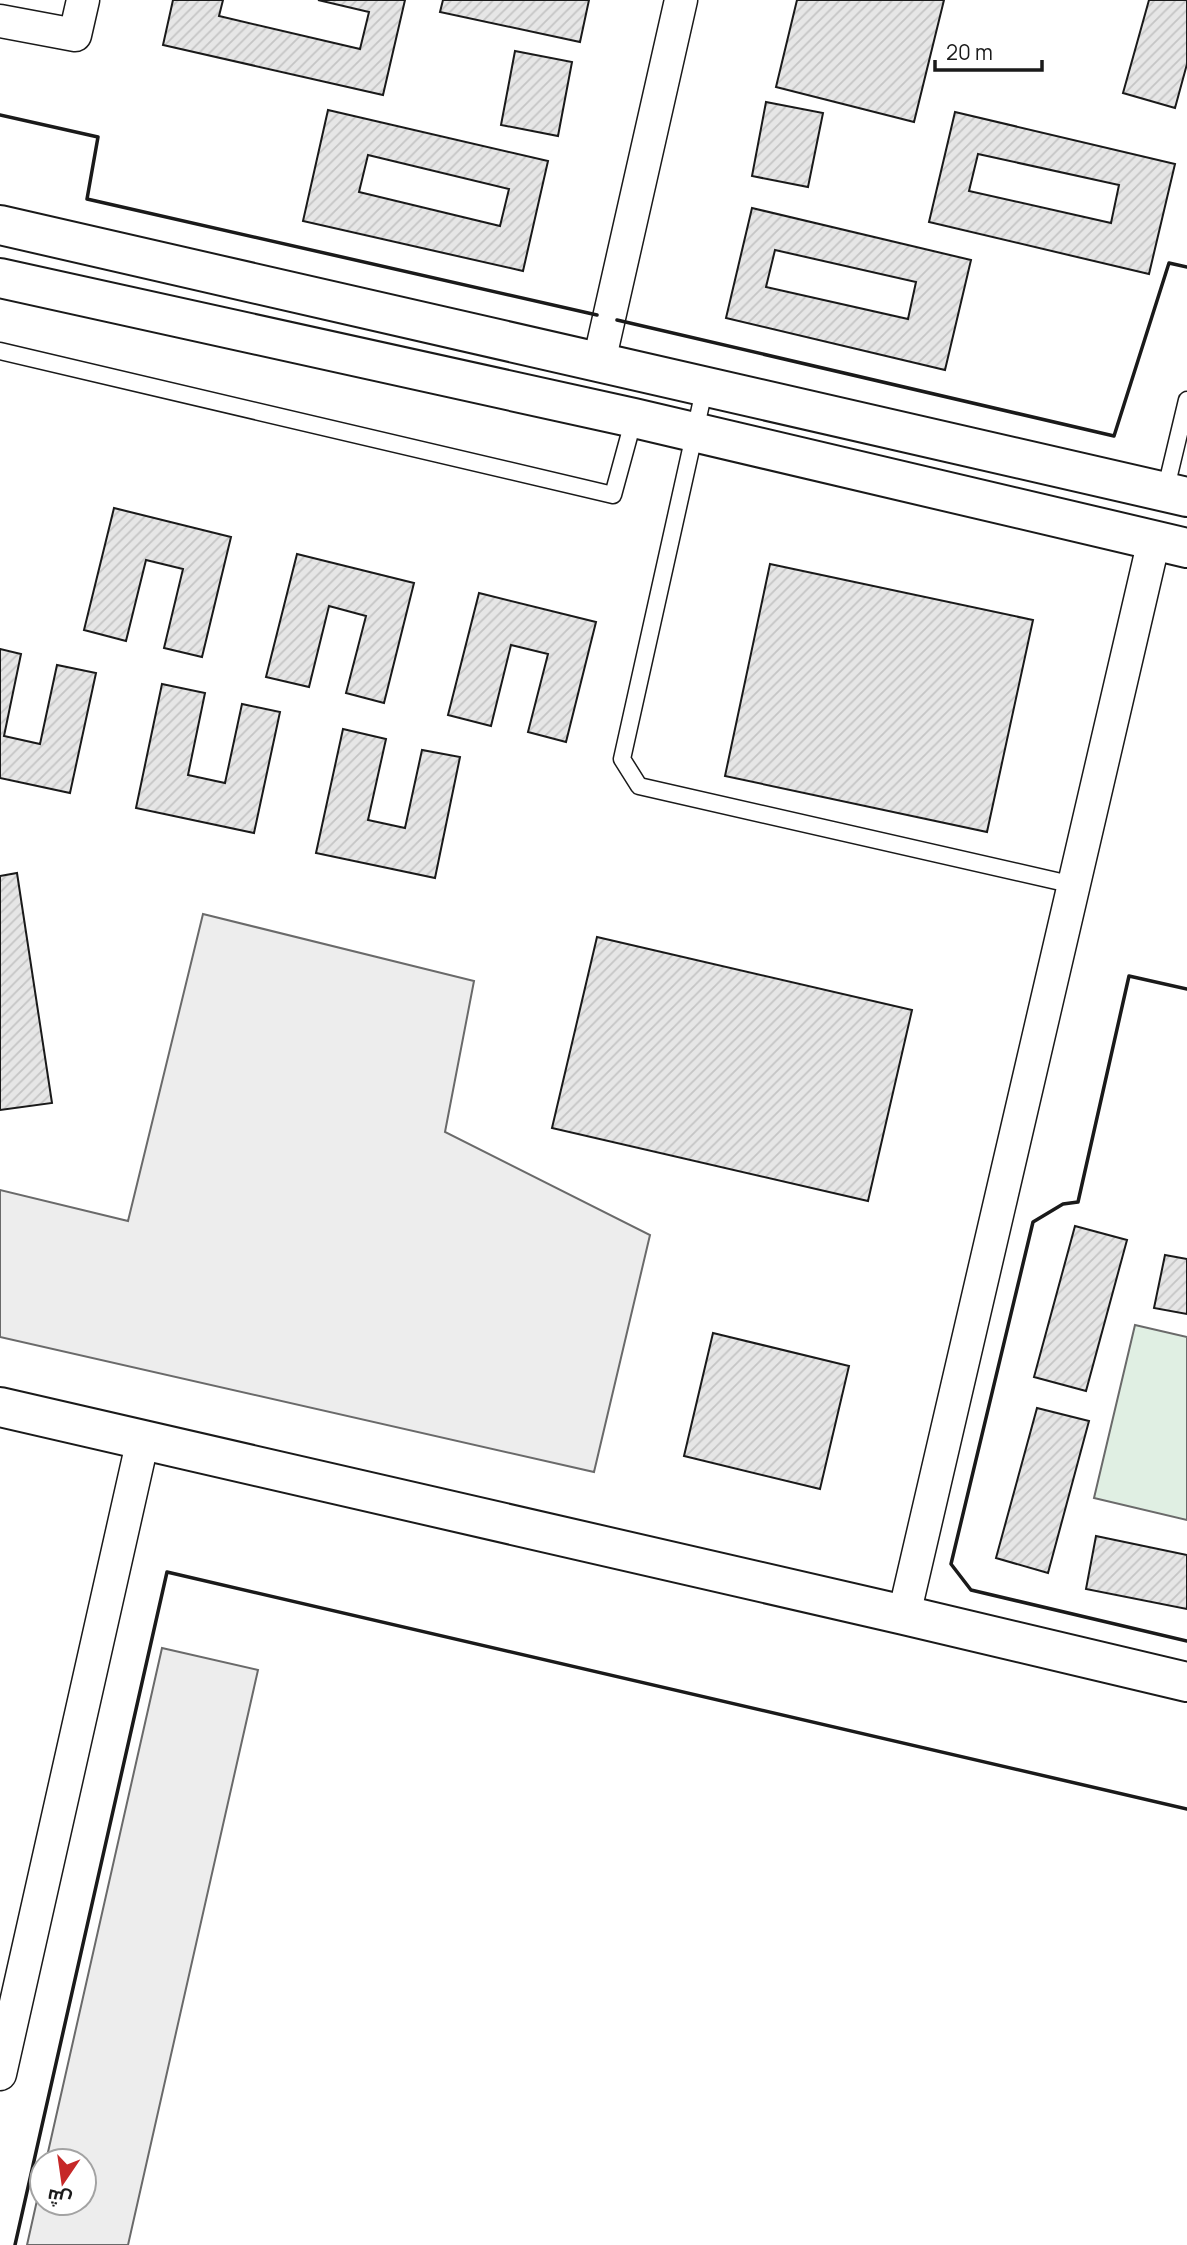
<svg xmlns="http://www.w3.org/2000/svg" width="1187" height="2245" font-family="Manrope,Cairo,sans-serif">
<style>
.green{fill:#e0efe3;stroke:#6a6a6a;stroke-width:2}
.parking{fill:#ededed;stroke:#6a6a6a;stroke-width:2}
.building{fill:url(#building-hatch);stroke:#1a1a1a;stroke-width:2;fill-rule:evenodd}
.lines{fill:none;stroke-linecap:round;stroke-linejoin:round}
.service-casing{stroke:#1a1a1a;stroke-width:19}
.minor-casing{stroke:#1a1a1a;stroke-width:35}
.tertiary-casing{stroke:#1a1a1a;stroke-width:42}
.service{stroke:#fff;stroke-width:16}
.minor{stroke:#fff;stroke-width:32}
.tertiary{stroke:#fff;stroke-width:38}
.wall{stroke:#1a1a1a;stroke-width:3.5}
</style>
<defs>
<pattern id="building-hatch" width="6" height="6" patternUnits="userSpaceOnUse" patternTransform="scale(1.75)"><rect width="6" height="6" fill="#e6e6e6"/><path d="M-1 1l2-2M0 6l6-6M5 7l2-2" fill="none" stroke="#c5c5c5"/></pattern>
</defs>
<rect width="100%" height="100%" fill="#fff"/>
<path class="green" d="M1135 1325 1187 1337V1520L1094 1498Z"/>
<path class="parking" d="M203 914 474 981 445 1132 650 1235 594 1472 0 1337V1190L128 1221Z
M162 1648 258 1670 128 2245H27L42 2178V2203H84V2161H46Z"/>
<path class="building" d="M173 0H223L219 16 360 49 369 12 318 0H405L383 95 163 45Z
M443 0H589L580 42 440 12Z
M797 0H944L914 122 776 87Z
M1149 0H1187V64L1175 108 1123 93Z
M515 51 572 62 558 136 501 125Z
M766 102 823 113 808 187 752 176Z
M328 110 548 161 523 271 303 221ZM368 155 509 189 500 226 359 192Z
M955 112 1175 164 1149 274 929 222ZM978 154 1119 185 1111 223 969 191Z
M752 208 971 260 945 370 726 318ZM775 250 916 282 908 319 766 287Z
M114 508 231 537 202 657 164 648 183 569 146 560 126 641 84 630Z
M297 554 414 583 384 703 346 693 366 616 329 606 309 687 266 677Z
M770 564 1033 620 987 832 725 776Z
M479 593 596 622 566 742 528 732 548 654 511 645 491 726 448 715Z
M0 649 21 654 4 736 40 744 57 665 96 673 70 793 0 778Z
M162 684 205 693 188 775 225 783 242 704 280 712 254 833 136 808Z
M343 729 386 739 368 820 405 828 422 750 460 757 435 878 316 853Z
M17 873 52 1103 0 1110V876Z
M597 937 912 1010 868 1201 552 1128Z
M1075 1226 1127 1240 1086 1391 1034 1377Z
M1165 1255 1187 1259V1314L1154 1308Z
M713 1333 849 1366 820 1489 684 1456Z
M1037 1408 1089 1421 1048 1573 996 1558Z
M1096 1536 1187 1555V1609L1086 1589Z"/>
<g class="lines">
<g class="service-casing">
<path id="service" d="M0 351 613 495 634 418
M705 386 622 759 639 786 1074 885
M1165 492 1187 400"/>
</g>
<g class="minor-casing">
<path id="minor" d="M0 21 75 35 83 0
M599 362 681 0
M904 1615 1154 540
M0 2074 143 1439"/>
</g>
<g class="tertiary-casing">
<path id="tertiary" d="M0 225 1187 497
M0 278 634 418 1187 548
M0 1407 904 1615 1187 1682"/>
</g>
<use href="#service" class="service"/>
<use href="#minor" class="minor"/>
<use href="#tertiary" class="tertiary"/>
<path class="wall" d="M0 115 98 137 87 199 597 315
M617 320 1114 436 1169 263 1187 267
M1187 989 1129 976 1078 1202 1063 1204 1033 1222 951 1564 971 1590 1187 1641
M15 2245 167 1572 1187 1809"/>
</g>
<g transform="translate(63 2182) rotate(193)"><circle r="33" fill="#ffffff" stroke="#a3a3a3" stroke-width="2"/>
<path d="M0-5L12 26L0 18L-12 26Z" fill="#c62828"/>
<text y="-10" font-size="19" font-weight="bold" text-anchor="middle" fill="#1a1a1a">ش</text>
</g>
<path d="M935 60v10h107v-10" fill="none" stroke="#1a1a1a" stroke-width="3.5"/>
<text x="946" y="60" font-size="21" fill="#1a1a1a" stroke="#ffffff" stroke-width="5" paint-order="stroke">20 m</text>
</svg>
